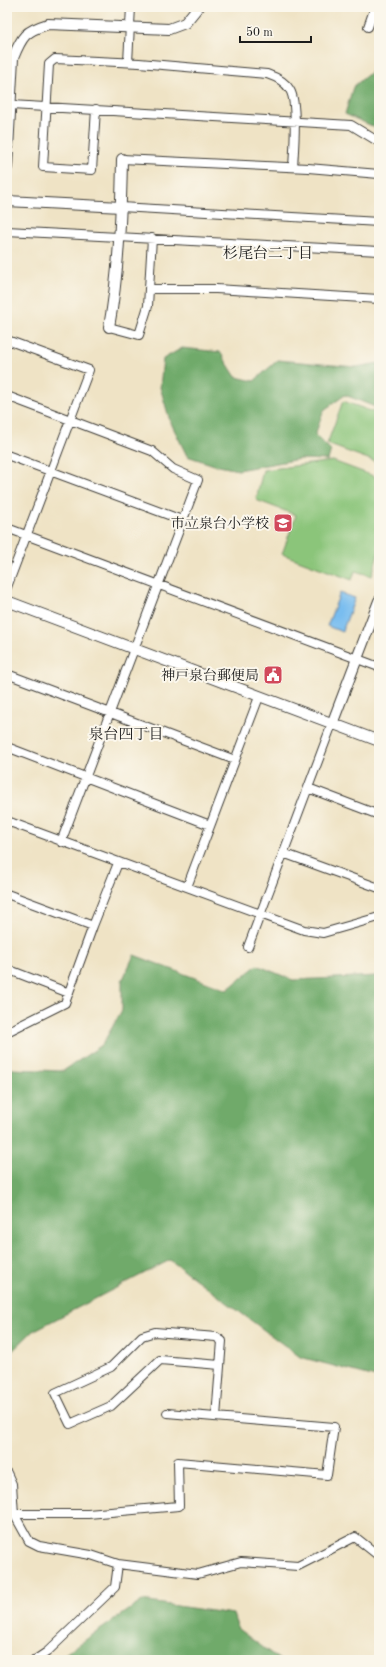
<svg xmlns="http://www.w3.org/2000/svg" width="386" height="1667" font-family="'Old Standard TT','Noto Serif JP',serif">
<style>
.green{fill:#8bc57a;stroke:#54704b}
.forest{fill:#70aa6a;stroke:#466343}
.water{fill:#79bdef;stroke:#4a6c86}
.lines{fill:none;stroke-linecap:round;stroke-linejoin:round}
.minor-casing{stroke:#3c3a35;stroke-width:10}
.tertiary-casing{stroke:#3c3a35;stroke-width:12}
.minor{stroke:#fff;stroke-width:8}
.tertiary{stroke:#fff;stroke-width:10}
.labels{text-anchor:middle;stroke-width:4;stroke-linejoin:round;paint-order:stroke}
.poi-label{font-size:14px;fill:#1c1c1c;stroke:#fbf7ec;text-anchor:end}
.neighbourhood-label{font-size:15px;fill:#1c1c1c;stroke:#fbf7ec}
</style>
<rect width="100%" height="100%" fill="#fbf7ec"/>
<filter id="ink" filterUnits="userSpaceOnUse"><feTurbulence type="fractalNoise" baseFrequency=".025" numOctaves="2"/><feDisplacementMap in="SourceGraphic" scale="8" xChannelSelector="R" yChannelSelector="G"/><feConvolveMatrix kernelMatrix="1 2 1 2 8 2 1 2 1" color-interpolation-filters="sRGB"/></filter>
<filter id="wash" filterUnits="userSpaceOnUse"><feTurbulence type="fractalNoise" baseFrequency=".012" numOctaves="4" result="noise"/><feDisplacementMap in="SourceGraphic" scale="16" xChannelSelector="R" yChannelSelector="G"/><feGaussianBlur stdDeviation="0.9" result="paint"/><feColorMatrix in="noise" values="0 0 0 0 0 0 0 0 0 0 0 0 0 0 0 0 0 1.4 0 .05"/><feComposite in="paint" operator="in"/></filter>
<g filter="url(#wash)">
<rect width="100%" height="100%" fill="#efe3c5"/>
<path class="green" d="M343 401 379 414V463L327 444Z
M333 461 379 478V551L372 576 355 571 352 580 282 554 296 515 256 500 263 470Z"/>
<path class="forest" d="M379 65V129L345 114 353 87Z
M182 348 220 352 236 377 254 381 278 360 356 367 379 363V406L375 407 345 395 324 410 315 435 331 450 328 460 300 459 238 470 214 465 187 456 170 421 160 387 163 359Z
M134 955 227 990 257 965 293 980 377 976 379 973V1378L300 1357 170 1260 33 1331 7 1356V1067L13 1069 63 1071 102 1045 122 1010V981Z
M142 1601 233 1614 238 1629 280 1660H56Z"/>
<path class="water" d="M340 593 355 598 342 632 327 626Z"/>
</g>
<g filter="url(#ink)">
<g class="lines">
<g class="minor-casing">
<path id="minor" d="M368 27 375 7
M128 62 131 7
M11 105 351 125 379 142
M96 109 92 170 43 167 49 64 55 59 139 63 267 74C276 77 285 81 290 90 298 103 294 150 293 167
M122 159 308 168 379 174
M121 207 379 222
M7 231 379 251
M149 289H216L379 299
M109 327 139 335 148 306 152 238
M7 340 89 370 7 587
M7 396 152 451 173 469 198 480 61 842
M7 455 182 520
M7 528 379 667
M7 674 235 760
M7 747 210 825
M308 788 379 815
M7 821 304 930 323 933 379 917
M283 853 379 888
M187 887 259 697
M7 894 93 926
M248 947 332 724
M7 969 69 993
M7 1032 65 1003 93 926 118 863
M216 1417 222 1341 216 1337 155 1332 142 1336 111 1367 55 1393 70 1424 111 1406 160 1360 220 1365
M7 1473 12 1484 14 1514 29 1541 39 1546 91 1555 118 1564 198 1574 241 1562 298 1566 355 1537 379 1556
M14 1514H88L179 1506 178 1462 327 1475 334 1427 167 1413
M35 1660 47 1652 115 1587 118 1564"/>
</g>
<g class="tertiary-casing">
<path id="tertiary" d="M7 167 13 58C22 36 25 31 48 24L169 29 185 23 198 7
M7 201 121 207
M109 327C119 272 121 216 122 159
M7 601 379 741
M332 724 379 601"/>
</g>
<use href="#minor" class="minor"/>
<use href="#tertiary" class="tertiary"/>
</g>
</g>
<defs>
<g id="school-square" transform="scale(1)"><rect x="-9" y="-9" width="18" height="18" rx="4" fill="#d1495b" stroke="#fbf7ec"/><path d="M0-5L7-2L0 1L-7-2ZM-4 1L0 2.5L4 1V4Q0 6-4 4Z" fill="#fff"/></g>
<g id="civic-square" transform="scale(1)"><rect x="-9" y="-9" width="18" height="18" rx="4" fill="#d1495b" stroke="#fbf7ec"/><path d="M-.6-6.5H3V-4.5H.6V-3L4-1V1h2V6H-6V1h2V-1L-.6-3ZM-1.2 2.5V6h2.4V2.5Z" fill="#fff"/></g>
</defs>
<g fill-rule="evenodd">
<use href="#school-square" x="283" y="523"/>
<use href="#civic-square" x="273" y="675"/>
</g>
<g class="labels">
<g class="poi-label">
<text x="269" y="528">市立泉台小学校</text>
<text x="259" y="680">神戸泉台郵便局</text>
</g>
<g class="neighbourhood-label">
<text x="268" y="258">杉尾台二丁目</text>
<text x="126" y="739">泉台四丁目</text>
</g>
</g>
<rect width="386" height="1667" fill="none" stroke="#fbf7ec" stroke-width="24"/>
<path d="M240 36v6h71v-6" fill="none" stroke="#1c1c1c" stroke-width="2"/>
<text x="246" y="36" font-size="12" fill="#1c1c1c" stroke="#fbf7ec" stroke-width="3" paint-order="stroke">50 m</text>
</svg>
